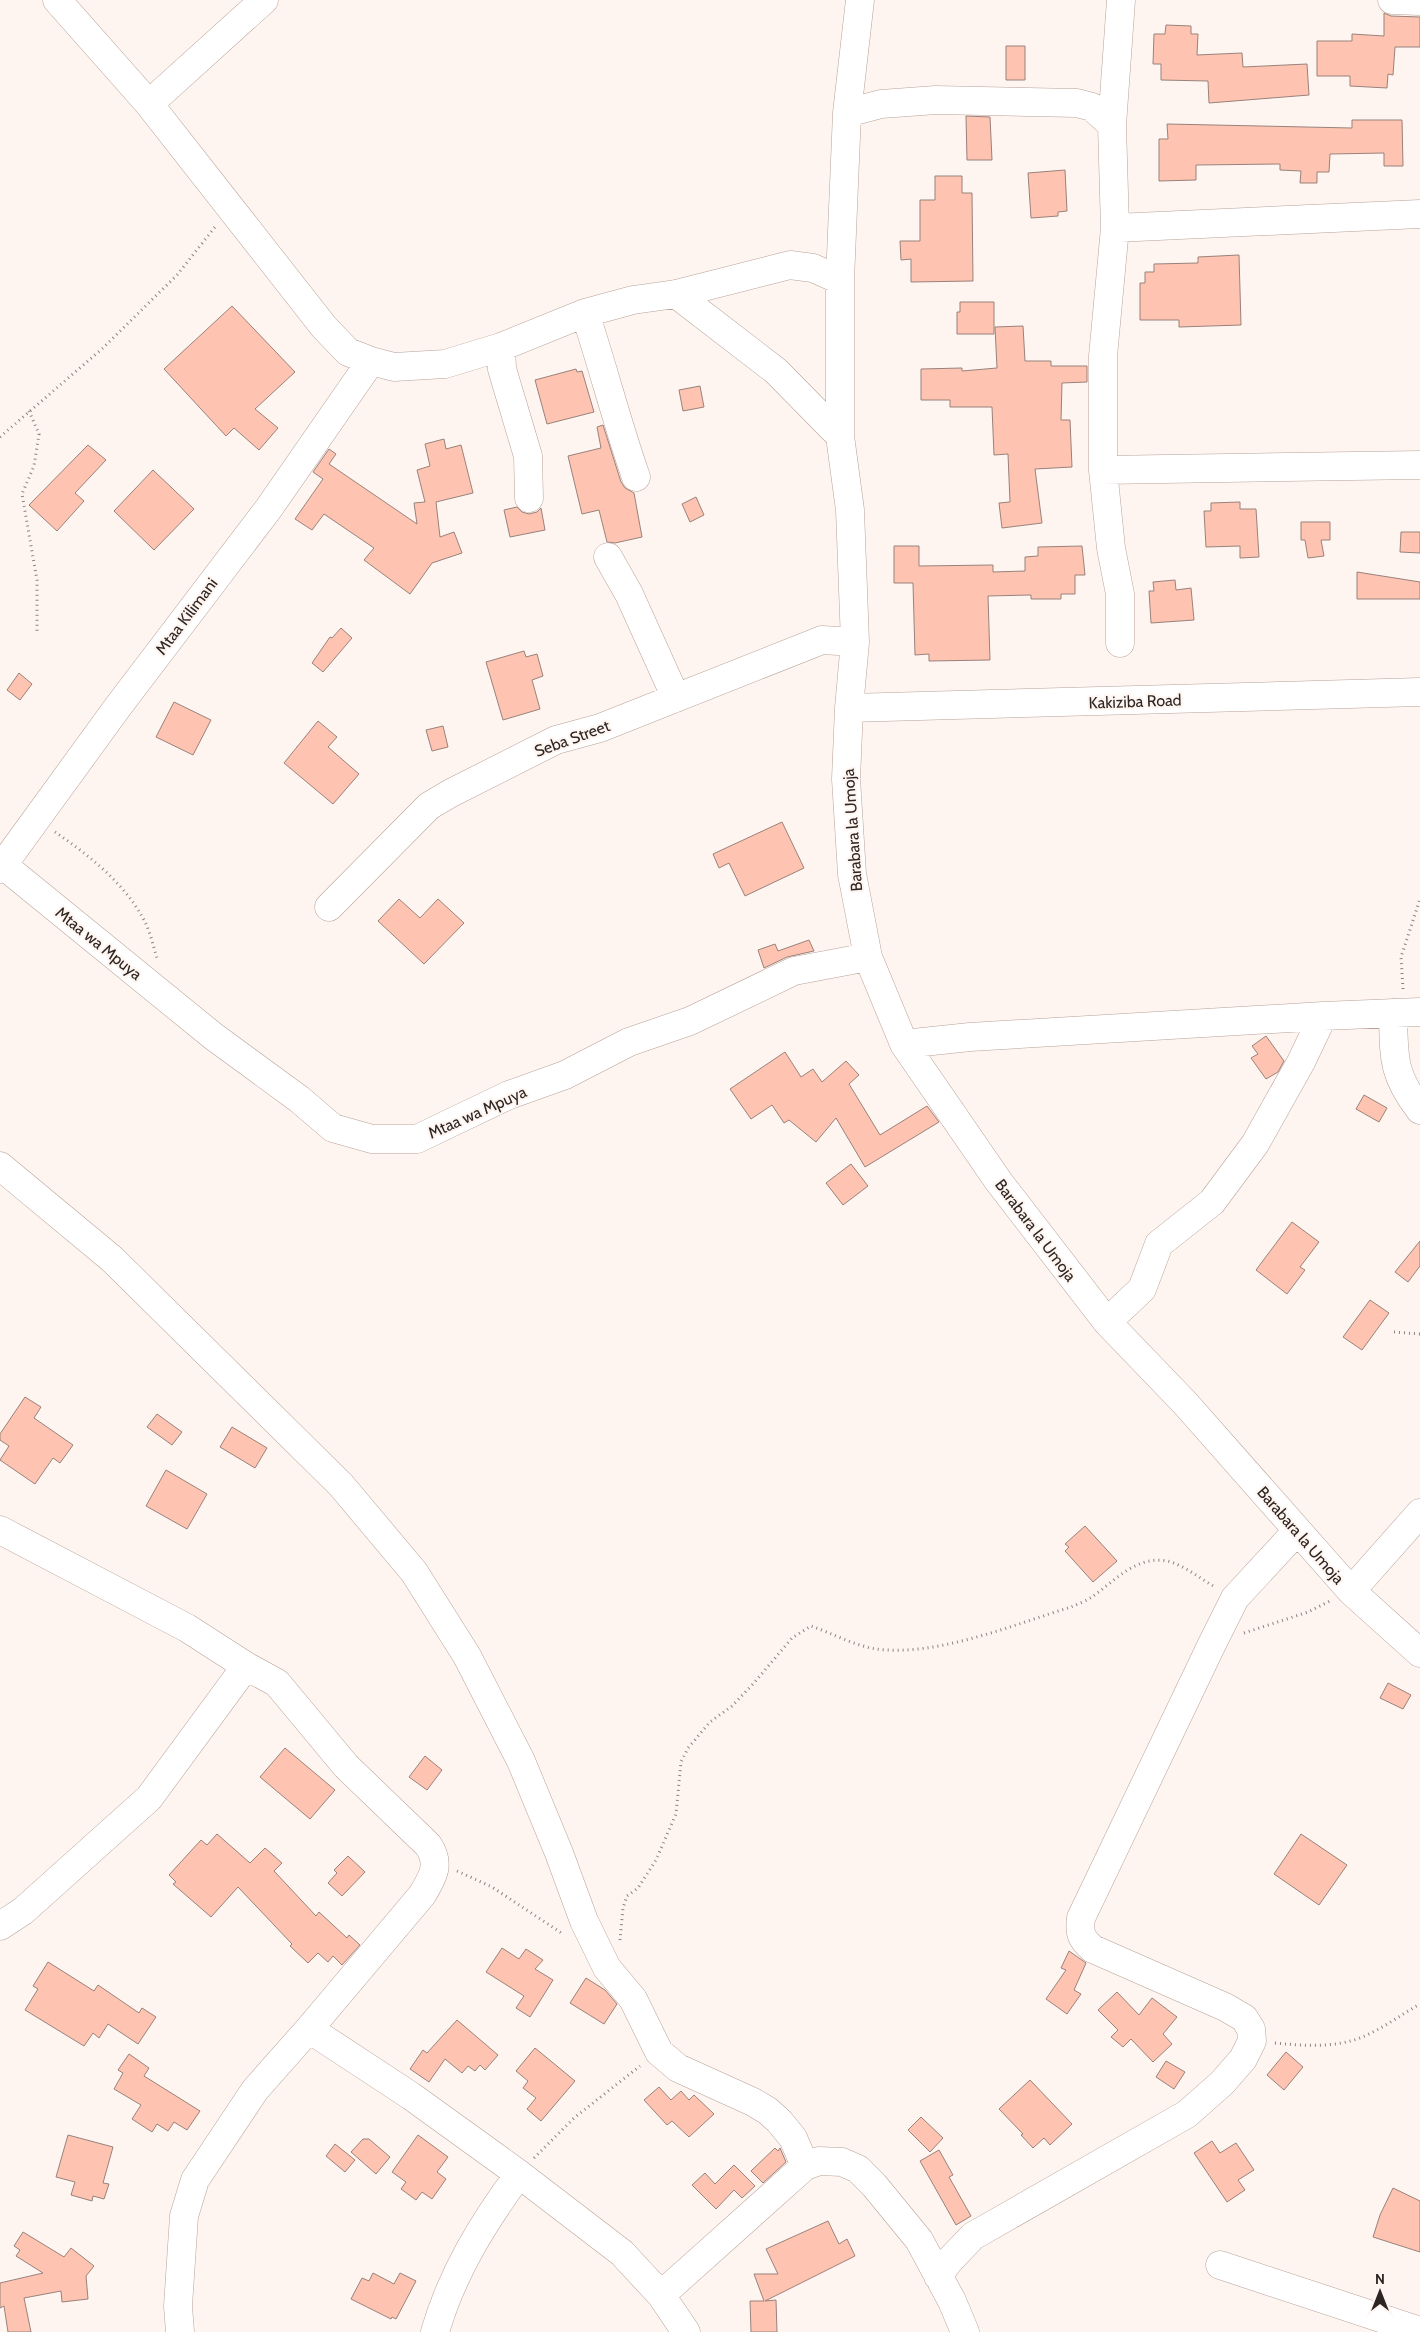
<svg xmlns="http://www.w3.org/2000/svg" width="1420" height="2332" font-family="Cabin,sans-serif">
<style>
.building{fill:#fec4b1;stroke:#99827b}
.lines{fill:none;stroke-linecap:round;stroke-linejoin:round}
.minor-casing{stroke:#b8a298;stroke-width:29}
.path{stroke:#8d8480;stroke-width:3;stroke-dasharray:1 4;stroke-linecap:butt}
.minor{stroke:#fff;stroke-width:28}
.labels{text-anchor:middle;stroke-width:4;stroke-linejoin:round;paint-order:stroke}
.street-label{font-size:16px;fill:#2d2521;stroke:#fef4f0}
</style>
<rect width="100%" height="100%" fill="#fef4f0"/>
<path class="building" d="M1384 13 1391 16 1420 17V47H1395L1393 75 1388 74 1387 88 1350 86V76H1317V41H1352V34L1384 36Z
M1166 25 1191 26V34H1198L1197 55 1242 53 1243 67 1307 64 1309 95 1209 103 1208 81 1161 80V64H1153L1154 34H1165Z
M1006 46H1025V80H1006Z
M966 116 990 117 992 160H967Z
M1352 120H1402L1403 166H1384V153L1330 154 1329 172H1317V183H1300L1301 171 1280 170V164L1196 165V180L1159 181V139H1168L1167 124 1352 128Z
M1065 170 1067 211 1058 212V216L1031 218 1028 173Z
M935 176H962V193H972L973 281 911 282V259L901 260 900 241H920V200H935Z
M1239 255 1241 325 1179 327V320H1140V283H1145V272H1154V264L1198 263V257Z
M960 302H994V334H957V312H960Z
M232 306 295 372 255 409 278 428 259 450 234 428 226 436 164 369Z
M1023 326 1025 361H1051V366H1087V382L1062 383 1061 420H1070L1072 467 1035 469 1042 523 1002 528 999 503 1010 502 1008 454 994 455 992 407H950V400H921V369L962 368V371L997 368 995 327Z
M576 369 577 372 582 371 594 412 547 424 535 380Z
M700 386 704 407 683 411 679 390Z
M603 425 621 482 625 488 634 493 642 537 615 543 607 542 599 510 582 514 568 456 601 448 597 427Z
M444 439 446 449 461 445 473 493 436 502 440 537 454 532 462 553 432 563 410 594 364 560 374 548 324 514 312 530 295 519 323 479 313 472 329 449 336 454 329 464 417 524 414 503 425 502 417 470 430 466 425 444Z
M88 445 106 460 75 493 84 501 57 531 29 505Z
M153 470 194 509 154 550 114 511Z
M696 497 704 515 690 522 682 504Z
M1240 502V509H1256L1259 557 1240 558V546L1206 547 1204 511H1211V503Z
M517 507 522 512 529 514 537 512 541 508 545 530 510 537 504 510Z
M1301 522H1330V540H1321L1324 556 1308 558 1305 540H1301Z
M1401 532H1420V553L1400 552Z
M894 546H919V566L993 565V572L1025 571V557L1038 556V547L1082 546 1085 575H1075V594H1061V599H1031V595L988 596 990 660 929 661V654L915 655 913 583H894Z
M1357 572 1420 582V599H1357Z
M1175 580 1176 590 1191 588 1194 620 1151 623 1149 591H1154L1153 582Z
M341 628 352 638 323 672 312 663 330 637 332 638Z
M524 651 526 657 537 654 543 676 532 680 540 709 503 720 486 662Z
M19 673 32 684 20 700 7 690Z
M174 702 211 720 193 755 156 737Z
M318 721 337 737 328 747 359 774 333 804 284 763Z
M443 726 448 747 432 751 426 730Z
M782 822 804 868 745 896 729 863 719 868 713 854Z
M399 899 420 918 438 899 464 923 424 964 378 921Z
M809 940 814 951 787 957 764 968 758 950 775 944 778 951Z
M1266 1036 1284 1061 1278 1072 1266 1079 1251 1058 1258 1054 1252 1046Z
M785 1052 801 1077 813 1069 822 1082 846 1061 859 1075 849 1084 880 1135 927 1106 939 1122 865 1167 836 1118 816 1142 789 1120 784 1123 772 1105 751 1119 730 1089Z
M1364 1095 1387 1108 1379 1122 1356 1109Z
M851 1164 868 1186 843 1205 826 1183Z
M1292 1222 1319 1242 1300 1267 1305 1270 1287 1294 1256 1270Z
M1420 1241V1266L1408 1282 1395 1272Z
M1370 1300 1389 1313 1362 1350 1343 1337Z
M25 1397 41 1407 34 1418 73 1445 60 1463 53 1458 35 1484 0 1460 9 1446 0 1440V1434Z
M157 1414 182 1432 172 1445 147 1427Z
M232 1427 267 1448 255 1468 220 1447Z
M166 1470 207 1494 187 1529 146 1506Z
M1085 1526 1117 1561 1093 1582 1065 1551 1069 1547 1065 1544Z
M1388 1683 1411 1695 1403 1709 1380 1698Z
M285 1748 335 1790 310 1819 260 1777Z
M425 1756 442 1770 427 1790 409 1777Z
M217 1834 250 1863 265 1848 282 1863 274 1871 316 1916 319 1912 347 1938 349 1935 360 1945 342 1965 333 1956 328 1962 318 1953 308 1963 290 1946 292 1944 238 1887 211 1917 173 1884 176 1882 169 1875 201 1840 207 1845Z
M1301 1834 1347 1865 1319 1905 1274 1874Z
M348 1856 365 1872 342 1896 328 1883 337 1873 334 1870Z
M502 1948 519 1959 526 1949 543 1960 535 1969 553 1980 530 2017 516 2008 524 1996 486 1972Z
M1069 1951 1086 1963 1074 1990 1081 1994 1067 2014 1046 1999 1066 1970 1061 1968Z
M48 1962 94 1991 98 1985 139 2013 142 2008 156 2017 138 2044 108 2024 99 2038 93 2033 84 2046 25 2010 38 1989 33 1986Z
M586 1978 605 1990 617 2004 604 2024 570 2003Z
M1117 1992 1139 2015 1152 1998 1177 2017 1163 2034 1172 2044 1153 2062 1131 2039 1123 2047 1111 2037 1118 2030 1098 2010Z
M457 2020 498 2055 485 2070 480 2065 475 2071 468 2066 462 2073 445 2059 429 2082 410 2069 423 2050 427 2053Z
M535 2048 575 2081 541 2121 527 2109 536 2098 523 2088 528 2081 516 2071Z
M1286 2052 1303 2067 1284 2090 1267 2075Z
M129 2054 149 2068 144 2076 200 2111 187 2130 174 2122 168 2131 157 2124 152 2132 132 2119 141 2105 114 2089 123 2073 118 2070Z
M1166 2061 1185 2072 1174 2089 1156 2077Z
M1030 2080 1072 2124 1050 2145 1044 2138 1033 2148 1021 2135 1023 2134 999 2109Z
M659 2087 671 2100 681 2091 689 2100 694 2095 714 2114 689 2137 672 2121 667 2125 644 2100Z
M921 2117 943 2138 930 2152 908 2130Z
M68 2135 113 2147 103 2183 109 2184 104 2199 93 2196 92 2201 71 2195 75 2182 56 2177Z
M418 2135 448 2157 437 2172 446 2179 432 2199 422 2192 416 2200 401 2189 406 2182 392 2172Z
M363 2139H369L390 2157 376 2174 351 2152Z
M1212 2141 1220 2153 1236 2143 1254 2170 1238 2180 1245 2190 1227 2202 1194 2153Z
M335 2144 355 2160 345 2172 326 2156Z
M775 2148 778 2151 780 2148 786 2162 763 2183 751 2171Z
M939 2150 953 2175 949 2177 971 2216 956 2225 920 2161Z
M734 2165 755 2186 742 2198 734 2190 716 2209 692 2185 705 2173 715 2184Z
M1393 2188 1420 2201V2252L1373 2237 1380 2215Z
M828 2221 839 2244 847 2239 855 2256 765 2301 776 2300 777 2332H751L750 2301H764L754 2274H778L766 2249Z
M23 2232 64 2257 71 2248 94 2266 86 2276 88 2299 62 2302 61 2291 24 2298 31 2332H8L4 2306 0 2308V2283L43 2273 16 2256 20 2250 14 2246Z
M373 2273 394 2284 400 2273 416 2281 396 2319 392 2317 391 2319 351 2299 362 2278 369 2281Z"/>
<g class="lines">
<g class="minor-casing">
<path id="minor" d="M57 0 149 104 324 327 348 352 371 361 394 367 445 364 501 347 585 313 633 300 676 294 790 265 813 268 840 280
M860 0 847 113 840 280V436L850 510 855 642 849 708 846 779 852 874 868 957 904 1044 999 1182 1107 1322 1185 1403 1351 1591 1420 1653
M1392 0 1420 1
M149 104 264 0
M847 113 881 104 936 100 1077 103 1092 107 1112 125
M1115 228 1420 214
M676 294 776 371 840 436
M585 313C603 367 617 423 636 477
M501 347 502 369 528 456 529 498
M1103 470 1420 465
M608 557 629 594 676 698
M1120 643V594L1111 548 1103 470V356L1115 228 1112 125 1121 0
M849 708 1420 692
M3 865 213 1036 299 1099 333 1128 372 1139H417L509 1095 565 1075 629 1042 690 1021 794 971 868 957
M0 869 117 708 269 508 371 361
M329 907 429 806 451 793 556 740 600 728 822 640 855 642
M1393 1013C1394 1057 1392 1074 1420 1110
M904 1044 970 1037 1323 1016 1420 1012
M0 1166 112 1259 341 1485 414 1572 467 1656 521 1761 559 1853 584 1921 607 1968 633 1999 659 2052 678 2068 753 2102 768 2111 779 2121 793 2138 805 2166
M1107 1322 1142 1289 1159 1244 1212 1202 1255 1144 1301 1062 1323 1016
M0 1530 187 1628 246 1666 277 1683 346 1766 428 1845C441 1864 433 1877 422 1895L309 2029 255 2090 195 2180 184 2216 178 2306 180 2332
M1351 1591 1420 1513
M0 1926 23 1911 149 1798 246 1666
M309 2029 411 2096 519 2174 622 2253 661 2295 686 2332
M1220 2265 1420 2331
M938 2276 949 2261 973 2236 1187 2114 1222 2083 1243 2059 1252 2041 1251 2029 1244 2018 1225 2007 1093 1949C1081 1939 1079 1933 1081 1918L1212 1644 1235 1598 1297 1531
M661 2295 805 2166 819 2161 842 2162 858 2169 874 2185 919 2240 952 2301 965 2332
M435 2332C452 2273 483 2223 519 2174"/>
</g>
<path class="path" d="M29 411 39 434 34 466 22 494 37 580V633
M0 437 103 348 177 275 215 227
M55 832C90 856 127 885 146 924 151 935 154 949 158 961
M1403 989 1401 957 1420 899
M1394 1332 1420 1334
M1244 1633 1308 1612 1330 1601
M457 1871 492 1887 563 1934
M620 1940 623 1908 627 1896 638 1888 656 1860 676 1814 681 1762 688 1748 710 1722 732 1706 754 1683 792 1638 811 1626C831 1633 856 1646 876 1649 937 1657 1012 1625 1071 1607 1078 1604 1086 1601 1092 1597 1116 1580 1138 1553 1171 1562 1186 1567 1201 1579 1215 1587
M1275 2043C1308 2046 1342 2049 1373 2032 1389 2024 1404 2013 1420 2004
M534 2158 574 2118 640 2066"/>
<use href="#minor" class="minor"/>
</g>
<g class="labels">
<g class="street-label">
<text transform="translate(186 616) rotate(-53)" y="6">Mtaa Kilimani</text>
<text transform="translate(1135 701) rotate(-2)" y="6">Kakiziba Road</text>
<text transform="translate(572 738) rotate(-20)" y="6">Seba Street</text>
<text transform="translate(852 830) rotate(-94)" y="6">Barabara la Umoja</text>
<text transform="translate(99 943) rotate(39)" y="6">Mtaa wa Mpuya</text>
<text transform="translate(477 1112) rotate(-24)" y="6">Mtaa wa Mpuya</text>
<text transform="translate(1036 1230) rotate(53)" y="6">Barabara la Umoja</text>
<text transform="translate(1301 1535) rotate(49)" y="6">Barabara la Umoja</text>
</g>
</g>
<g transform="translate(1380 2292)" stroke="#fef4f0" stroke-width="4" paint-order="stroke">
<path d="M0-4L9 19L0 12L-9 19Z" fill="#2d2521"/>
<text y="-8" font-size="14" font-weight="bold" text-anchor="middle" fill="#2d2521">N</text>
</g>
</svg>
